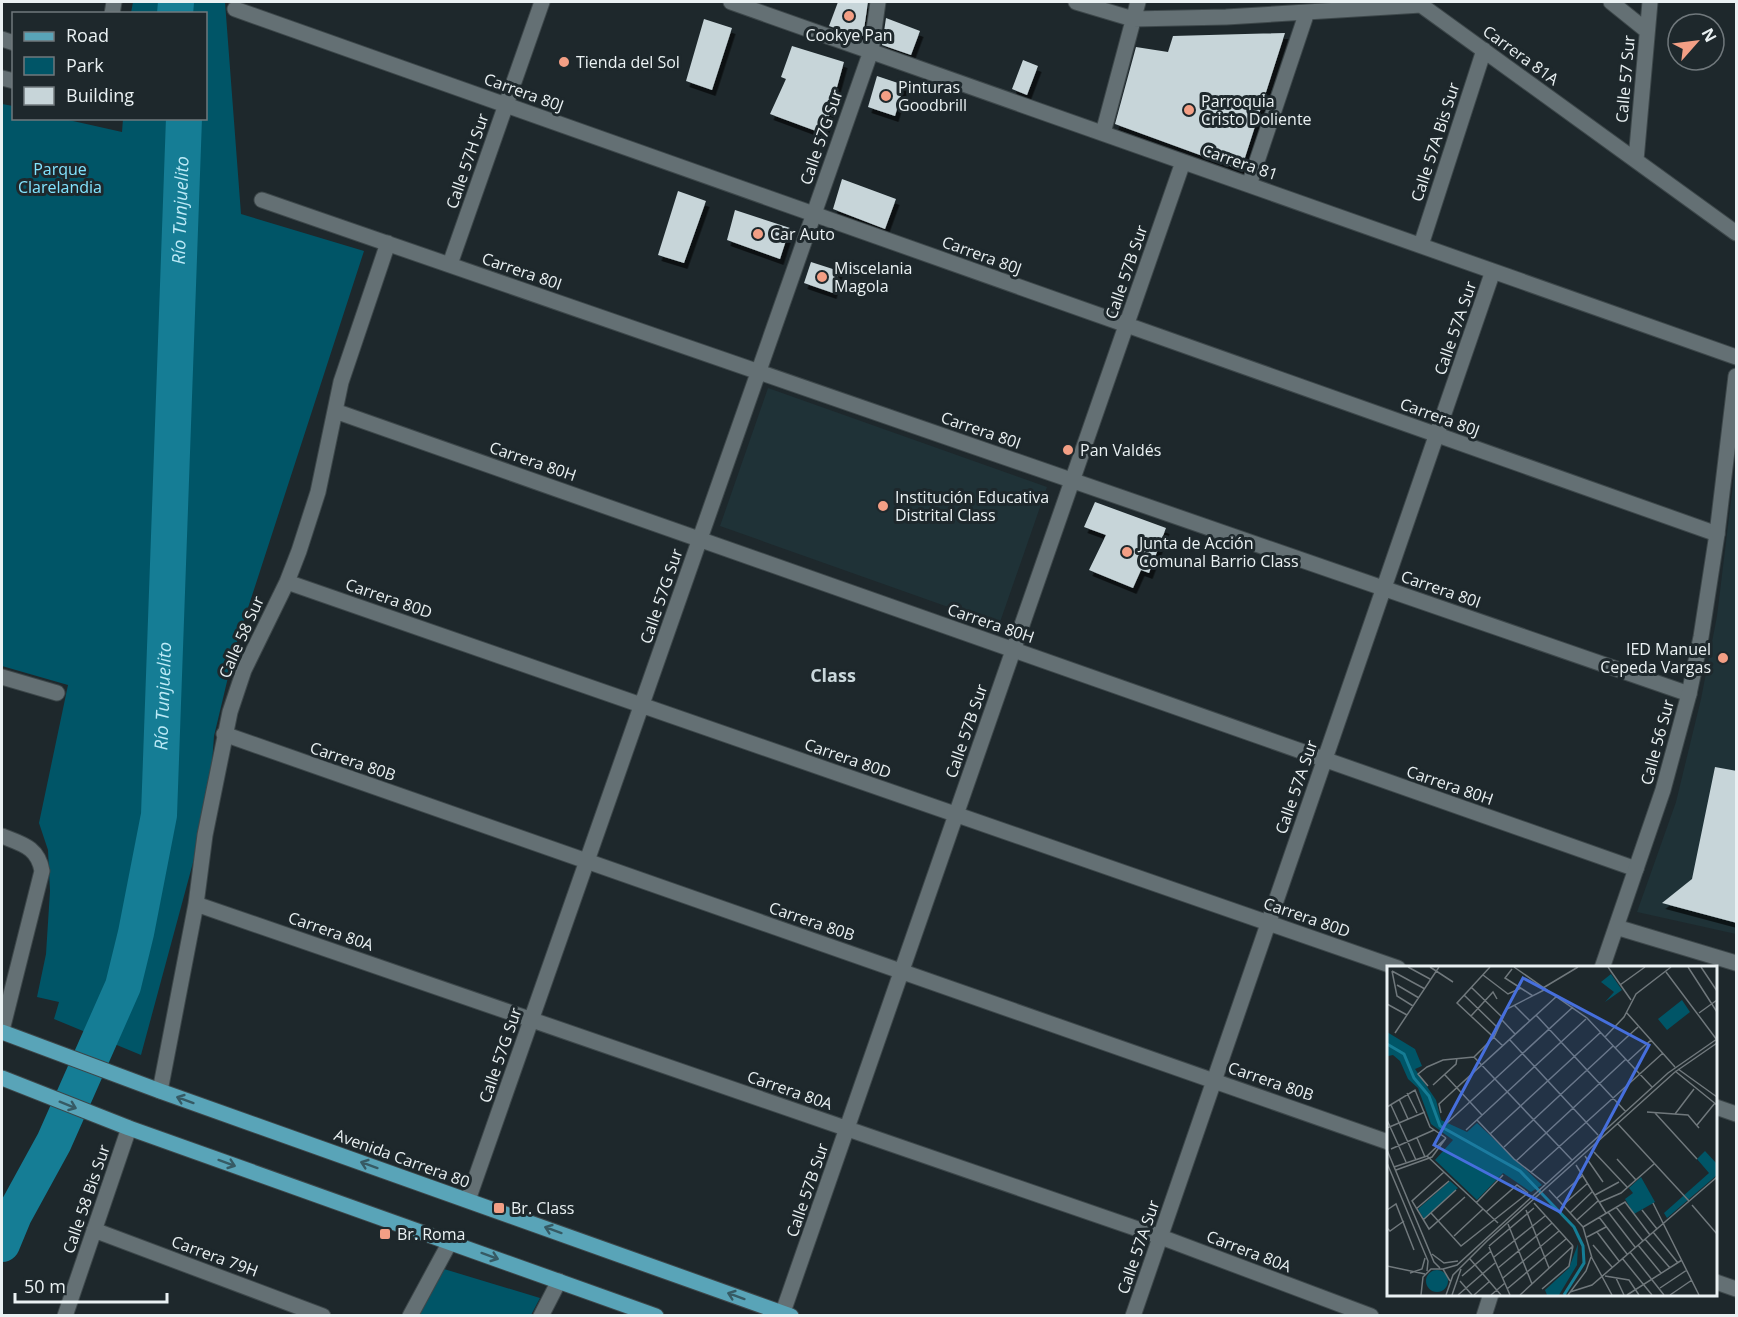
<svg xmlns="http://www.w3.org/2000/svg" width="1738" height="1317" font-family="'Open Sans',sans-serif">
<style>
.built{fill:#1f3237}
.green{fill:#005567}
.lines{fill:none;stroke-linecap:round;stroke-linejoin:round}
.river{stroke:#157d95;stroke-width:36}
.building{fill:#c7d5d9;filter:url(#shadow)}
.street-casing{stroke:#3d474a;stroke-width:17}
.secondary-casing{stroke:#3d474a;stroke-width:17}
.primary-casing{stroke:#3d474a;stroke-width:17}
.street{stroke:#647074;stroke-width:15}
.secondary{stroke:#647074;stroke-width:15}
.primary{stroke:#59a4b8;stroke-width:15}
.oneway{stroke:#365a64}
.poi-dot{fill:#f39f85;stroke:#1e282c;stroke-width:2}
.labels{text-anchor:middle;stroke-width:6;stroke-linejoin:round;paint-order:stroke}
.poi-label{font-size:16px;fill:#eaf1f3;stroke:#1e282c;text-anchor:start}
.street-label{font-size:16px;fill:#eaf1f3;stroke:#1e282c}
.park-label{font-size:16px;fill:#83e4ff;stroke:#1e282c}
.water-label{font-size:18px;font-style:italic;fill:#bdeaf7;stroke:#1e282c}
.neighbourhood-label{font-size:18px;font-weight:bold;fill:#cad8dc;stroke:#1e282c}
.inset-river{fill:none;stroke:#157d95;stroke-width:3}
.inset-road{fill:none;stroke:#70787c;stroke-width:1.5}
.view{fill:#466fdd;fill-opacity:0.15;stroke:#466fdd;stroke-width:3}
.inset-edge{fill:none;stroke:#eaf1f3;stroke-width:3}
</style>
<defs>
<filter id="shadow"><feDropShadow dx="3.5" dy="6" stdDeviation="0" flood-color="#0009"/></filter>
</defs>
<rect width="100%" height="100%" fill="#1e282c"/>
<path class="built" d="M768 388 1047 487 999 625 720 526Z
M1736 460V934L1637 912 1676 802 1701 699 1717 616Z"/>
<path class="green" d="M133 2H225L241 214 364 251 235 648 214 736 210 790 201 833 141 1055 54 1019 59 1002 37 997 46 954 50 891 48 850 39 823 68 685 2 666V104L13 106 14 118 64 119 122 132 123 119 206 118V14L131 13Z
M444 1269 540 1298 531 1315 422 1316 418 1313Z"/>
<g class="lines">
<g class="river">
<path d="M175 14 176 2"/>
<path id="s1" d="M2 1244 14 1215 54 1142 123 986 136 933 159 815 184 118"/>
</g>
</g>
<path class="building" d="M838 2H868L863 36 858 34V36L829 26Z
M886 18 920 31 911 55 882 45Z
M704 19 732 28 712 90 686 81Z
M1285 33 1241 170 1115 124 1136 47 1168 52 1173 36Z
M792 46 844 62 824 134 770 114 786 79 781 77Z
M1023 60 1038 66 1027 95 1012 89Z
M877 76 904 85 895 116 868 107Z
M842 179 896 199 885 229 833 209Z
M678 191 706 201 684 263 658 255Z
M735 210 790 228 780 259 727 240Z
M811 262 839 271 833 293 804 283Z
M1095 502 1166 528 1149 573 1141 570 1133 588 1089 570 1106 535 1084 527Z
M1715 767 1737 771V923L1662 903 1692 879Z"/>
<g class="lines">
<g class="street-casing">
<path id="street" d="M731 2 1736 357
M1076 2 1133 19 1226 17 1421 5 1736 233
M1611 2 1647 31
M235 9 1717 534
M112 14 114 2
M2 39 14 43
M2 78 14 81
M1103 133 1138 2
M1636 160 1650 2
M1249 185 1307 12
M262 200 1689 694
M1421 245 1484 50
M450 264 542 2
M335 411 1636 869
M287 582 1398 968
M2 677 57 693
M224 734 1388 1142
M2 836C22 844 38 847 42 871L2 1030
M196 904 1161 1237 1371 1316
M160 1091 196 904 205 835 230 712 244 670 287 582 299 551 318 492 341 382 388 243
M1716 1107 1736 1114
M468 1200 871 51 878 2
M94 1230 323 1316
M1716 1282 1736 1289
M783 1312 1183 162
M65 1316 129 1128
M410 1316 450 1242
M541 1316 559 1281
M1133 1316 1493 271"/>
</g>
<g class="secondary-casing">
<path id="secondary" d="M1616 927 1736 963
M1602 968 1663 790 1689 694 1701 637 1717 534 1736 376
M1484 1316 1491 1294"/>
</g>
<g class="primary-casing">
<path id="primary" d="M2 1032 160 1091 791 1316
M2 1078 129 1128 656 1316"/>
</g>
<use href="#street" class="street"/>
<use href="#secondary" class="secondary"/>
<use href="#primary" class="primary"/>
</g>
<defs><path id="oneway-shaft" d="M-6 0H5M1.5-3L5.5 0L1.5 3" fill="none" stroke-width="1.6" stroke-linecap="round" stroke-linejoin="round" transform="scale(1.5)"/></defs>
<g class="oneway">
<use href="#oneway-shaft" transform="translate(185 1100) rotate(-160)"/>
<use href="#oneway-shaft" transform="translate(68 1105) rotate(22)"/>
<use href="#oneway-shaft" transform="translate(227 1163) rotate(20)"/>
<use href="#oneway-shaft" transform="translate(369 1165) rotate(-160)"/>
<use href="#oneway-shaft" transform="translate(553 1230) rotate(-160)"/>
<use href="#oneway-shaft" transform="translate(490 1256) rotate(20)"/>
<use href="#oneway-shaft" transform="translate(736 1296) rotate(-160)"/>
</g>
<g class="poi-dot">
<circle cx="849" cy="16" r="6"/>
<circle cx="564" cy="62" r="6"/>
<circle cx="886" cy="96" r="6"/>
<circle cx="1189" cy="110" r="6"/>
<circle cx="758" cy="234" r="6"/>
<circle cx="822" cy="277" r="6"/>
<circle cx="1068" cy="450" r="6"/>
<circle cx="883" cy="506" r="6"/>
<circle cx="1127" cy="552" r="6"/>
<circle cx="1723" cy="658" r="6"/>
<rect x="493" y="1202" width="12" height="12" rx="3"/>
<rect x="379" y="1228" width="12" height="12" rx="3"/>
</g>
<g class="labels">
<g class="poi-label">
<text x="849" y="41" text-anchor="middle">Cookye Pan</text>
<text x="576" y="68">Tienda del Sol</text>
<text x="898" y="93">Pinturas<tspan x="898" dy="18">Goodbrill</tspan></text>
<text x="1201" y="107">Parroquia<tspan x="1201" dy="18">Cristo Doliente</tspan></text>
<text x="770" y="240">Car Auto</text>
<text x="834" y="274">Miscelania<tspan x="834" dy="18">Magola</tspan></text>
<text x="1080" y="456">Pan Valdés</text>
<text x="895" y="503">Institución Educativa<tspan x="895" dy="18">Distrital Class</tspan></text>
<text x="1139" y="549">Junta de Acción<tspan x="1139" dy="18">Comunal Barrio Class</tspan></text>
<text x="1711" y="655" text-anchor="end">IED Manuel<tspan x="1711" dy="18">Cepeda Vargas</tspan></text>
<text x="511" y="1214">Br. Class</text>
<text x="397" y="1240">Br. Roma</text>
</g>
<g class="street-label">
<text transform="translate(1521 55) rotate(36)" y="6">Carrera 81A</text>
<text transform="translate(1625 79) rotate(-85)" y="6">Calle 57 Sur</text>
<text transform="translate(524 92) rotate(20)" y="6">Carrera 80J</text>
<text transform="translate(821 137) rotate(-71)" y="6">Calle 57G Sur</text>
<text transform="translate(1435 142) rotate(-72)" y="6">Calle 57A Bis Sur</text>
<text transform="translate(467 161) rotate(-71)" y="6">Calle 57H Sur</text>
<text transform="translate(1240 162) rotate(19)" y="6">Carrera 81</text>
<text transform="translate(982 255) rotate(20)" y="6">Carrera 80J</text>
<text transform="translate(522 271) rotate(19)" y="6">Carrera 80I</text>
<text transform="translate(1126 272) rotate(-71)" y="6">Calle 57B Sur</text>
<text transform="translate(1455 328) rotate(-71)" y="6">Calle 57A Sur</text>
<text transform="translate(1440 417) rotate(20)" y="6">Carrera 80J</text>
<text transform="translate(981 430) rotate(19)" y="6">Carrera 80I</text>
<text transform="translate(533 461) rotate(19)" y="6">Carrera 80H</text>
<text transform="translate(1441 589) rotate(19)" y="6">Carrera 80I</text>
<text transform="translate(661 596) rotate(-71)" y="6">Calle 57G Sur</text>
<text transform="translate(389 598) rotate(19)" y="6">Carrera 80D</text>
<text transform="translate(991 623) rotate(19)" y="6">Carrera 80H</text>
<text transform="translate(241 637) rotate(-66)" y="6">Calle 58 Sur</text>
<text transform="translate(966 731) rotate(-71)" y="6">Calle 57B Sur</text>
<text transform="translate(1657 742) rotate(-75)" y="6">Calle 56 Sur</text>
<text transform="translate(848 758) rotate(19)" y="6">Carrera 80D</text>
<text transform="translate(353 761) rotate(19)" y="6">Carrera 80B</text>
<text transform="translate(1450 785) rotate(19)" y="6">Carrera 80H</text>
<text transform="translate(1296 787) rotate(-71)" y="6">Calle 57A Sur</text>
<text transform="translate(1307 917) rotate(19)" y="6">Carrera 80D</text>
<text transform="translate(812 921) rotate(19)" y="6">Carrera 80B</text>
<text transform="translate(331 931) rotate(19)" y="6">Carrera 80A</text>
<text transform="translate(500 1055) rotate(-71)" y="6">Calle 57G Sur</text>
<text transform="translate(1271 1081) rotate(19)" y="6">Carrera 80B</text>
<text transform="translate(790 1090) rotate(19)" y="6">Carrera 80A</text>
<text transform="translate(402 1158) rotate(20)" y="6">Avenida Carrera 80</text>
<text transform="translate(807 1190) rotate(-71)" y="6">Calle 57B Sur</text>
<text transform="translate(86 1199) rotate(-71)" y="6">Calle 58 Bis Sur</text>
<text transform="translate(1138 1247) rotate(-71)" y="6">Calle 57A Sur</text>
<text transform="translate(1249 1251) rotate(21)" y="6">Carrera 80A</text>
<text transform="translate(215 1256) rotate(20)" y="6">Carrera 79H</text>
</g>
<g class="park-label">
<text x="60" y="175">Parque<tspan x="60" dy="18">Clarelandia</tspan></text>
</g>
<g class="water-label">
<text dy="6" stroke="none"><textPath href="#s1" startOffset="1065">Río Tunjuelito</textPath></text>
<text dy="6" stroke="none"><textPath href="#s1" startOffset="579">Río Tunjuelito</textPath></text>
</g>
<g class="neighbourhood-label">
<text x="833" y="682">Class</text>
</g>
</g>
<g transform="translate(1387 966)">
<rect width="330" height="330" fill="#1e282c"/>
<path d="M224 8 235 24 218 36 227 26 214 16ZM295 34 303 46 280 64 271 53ZM0 66 28 83 35 100 28 103 49 134 54 154 80 166 90 157 155 219 144 226 116 207 90 234 48 194 66 174 44 158 31 122 21 113 13 95 6 89 1 90ZM318 185 330 198V209L280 252 277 247 322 207 310 193ZM254 211 268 236 247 248 238 233 246 227 242 222ZM63 215 71 222 37 253 31 243ZM191 278 190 299 172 329H160L158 324 182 302ZM39 315a11 11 0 1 1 22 0a11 11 0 1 1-22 0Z" fill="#005567"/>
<path class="inset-river" d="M0 78 17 88 27 112 42 130 53 160 133 205 187 261 196 280 197 297 177 329"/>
<path class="inset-road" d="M21 1 43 13M43 1 66 16M103 1 70 37 116 80M127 1 200 52 265 121M221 1 244 34M301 1 330 46M314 1 330 25M125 3 118 12 146 30M5 5 10 30 26 40M5 5 38 23M279 6 330 74M96 9 121 28 134 22M10 19 32 32M233 19 258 1M84 21 115 51M156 22 191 1M77 29 111 62M0 38 20 49M127 39 143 55M239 46 288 101M312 47 330 34M149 49 239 146M84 50 106 26 110 33M115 54 128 68M8 67 52 1M218 71 237 51 249 28 284 1M123 74 211 169M228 82 251 61M87 91 185 194M87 91 107 71 120 43 159 23M241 95 264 74M291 103 330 131M288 105 330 139M58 109 95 149M46 119 69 98 70 92M41 120 31 108 40 101 56 94 87 91M20 127 30 147M12 133 21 153M4 139 29 194M0 141 28 124 43 161 59 172M260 146 301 149 312 162M54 147 52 138 170 30M268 147 310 193M288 148 307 123M0 154 19 196M90 154 127 193 159 218M60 157 186 41M230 157 302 235M310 159 328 137M0 162 38 146M79 164 199 53M103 168 214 66M30 172 38 191M117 181 226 80M4 183 47 164M0 184 47 296 53 302M207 186 240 221M40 190 111 257M198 190 216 216M230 193 249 214M129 195 239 93M0 197 41 295 40 305M189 199 219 247M7 201 40 190 59 172M9 204 45 191 59 172M57 206 25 235 42 263 78 231M144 206 276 87M162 224 196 261 205 292 225 329M208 229 232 216M170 232 195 210M213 236 234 227 267 198M89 237 116 209M147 237 186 280M266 237 312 329M176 239 201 217M305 239 330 268V275M229 241 256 275M29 243 62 215M0 244 9 238 27 284M139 244 162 302M255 244 270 263M99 246 130 219 141 227M221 246 248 281M44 247 74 280 141 227M183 247 206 225M212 251 240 288M36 254 69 224M190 254 212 234M121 258 145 318M196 261 238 236 263 269M0 262 3 265 17 255M210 266 232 295M266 266 291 297M67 270 96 243M200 271 219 261M258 273 283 302M206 279 225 301M251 279 274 307M102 280 147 242M102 281 123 329M243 286 277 329M45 288 57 297 71 295M107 291 158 250M235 292 265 329M83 293 114 329M0 300 38 308M111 302 165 257M56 303 70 299 281 107 330 73M23 307 35 303 38 292M75 310 104 285M218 310 242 314 252 329M116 312 172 265M229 312 237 329M73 315 85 329M273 322 300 304M120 323 179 273M155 323 182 300 186 280M183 326 205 319 330 211M34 329 36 311 44 303H56L63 315M59 329 66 309 100 275 288 106 330 77M65 329 74 303M71 329 108 297M87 329 103 315M104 329 118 317M133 329 186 280M181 329 199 305 204 291M240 329 295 294M283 329 305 314"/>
<path class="view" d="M136 12 262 79 173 246 47 179Z"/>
<rect width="330" height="330" class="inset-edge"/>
</g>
<rect width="1738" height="1317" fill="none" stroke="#eaf1f3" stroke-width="6"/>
<rect x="12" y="12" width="195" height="108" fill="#1e282c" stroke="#70787c" stroke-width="1.5"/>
<rect x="24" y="32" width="30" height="9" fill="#59a4b8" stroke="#70787c" stroke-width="1.5"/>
<text x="66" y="42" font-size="18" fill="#eaf1f3">Road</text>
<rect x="24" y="57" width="30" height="18" fill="#005567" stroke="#70787c" stroke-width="1.5"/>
<text x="66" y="72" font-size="18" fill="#eaf1f3">Park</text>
<rect x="24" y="87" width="30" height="18" fill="#c7d5d9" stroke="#70787c" stroke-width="1.5"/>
<text x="66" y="102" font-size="18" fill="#eaf1f3">Building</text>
<g transform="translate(1696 42) rotate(62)"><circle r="28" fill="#1e282c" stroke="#70787c" stroke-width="1.5"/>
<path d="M0-4.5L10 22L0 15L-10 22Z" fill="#f39f85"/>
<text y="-9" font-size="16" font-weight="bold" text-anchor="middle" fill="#eaf1f3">N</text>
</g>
<path d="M15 1293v9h152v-9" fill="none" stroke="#eaf1f3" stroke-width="3"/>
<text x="24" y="1293" font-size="18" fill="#eaf1f3" stroke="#1e282c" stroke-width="4.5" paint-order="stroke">50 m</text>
</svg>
